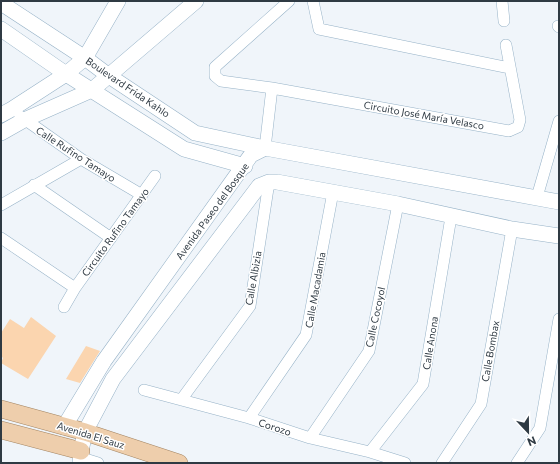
<svg xmlns="http://www.w3.org/2000/svg" width="560" height="464" font-family="Commissioner,sans-serif">
<style>
.green{fill:#fbd5af}
.lines{fill:none;stroke-linecap:round;stroke-linejoin:round}
.street-casing{stroke:#96b2c7;stroke-width:12}
.secondary-casing{stroke:#96b2c7;stroke-width:16}
.primary-casing{stroke:#a38563;stroke-width:18}
.street{stroke:#fff;stroke-width:11}
.secondary{stroke:#fff;stroke-width:15}
.primary{stroke:#eeceac;stroke-width:17}
.labels{text-anchor:middle;stroke-width:3;stroke-linejoin:round;paint-order:stroke}
.street-label{font-size:10px;fill:#2f3a43;stroke:#fff}
</style>
<rect width="100%" height="100%" fill="#f0f5fa"/>
<path class="green" d="M31 317 56 336 28 379 1 363 3 358 1 356V333L10 319 24 328Z
M86 346 100 351 80 383 66 379Z"/>
<g class="lines">
<g class="street-casing">
<path id="street" d="M289 1 215 67V76L221 81 272 88 509 131 518 127 520 120 506 45
M313 1 319 29 510 68
M502 1 504 21
M558 26 559 27
M20 116 81 159 142 195
M265 148 272 88
M34 185 111 238
M537 197 559 121
M1 205 81 159
M1 238 75 288
M64 307 75 288 155 176
M144 390 249 418 310 438 370 452 405 463
M181 400 250 306 269 182
M249 418 306 335 333 192
M310 438 369 351 398 204
M370 452 423 384 451 217
M82 458 98 463
M442 463 481 404 512 229
M517 463 540 428 559 319"/>
</g>
<g class="secondary-casing">
<path id="secondary" d="M1 3 85 58 109 76 195 133 265 148
M1 29 66 74 184 149 245 166
M1 115 12 109 66 74 85 58 118 1
M1 133 24 120 92 90 196 1
M64 427 104 361 251 155 265 148 559 202
M80 463 81 451 85 432 113 379 259 186 269 182H277L398 204 512 229 559 236"/>
</g>
<g class="primary-casing">
<path id="primary" d="M1 409 85 432 179 463
M1 430 81 451"/>
</g>
<use href="#street" class="street"/>
<use href="#secondary" class="secondary"/>
<use href="#primary" class="primary"/>
</g>
<g class="labels">
<g class="street-label">
<text transform="translate(128 87) rotate(34)" y="4">Boulevard Frida Kahlo</text>
<text transform="translate(424 115) rotate(10)" y="4">Circuito José María Velasco</text>
<text transform="translate(76 154) rotate(33)" y="4">Calle Rufino Tamayo</text>
<text transform="translate(212 211) rotate(-54)" y="4">Avenida Paseo del Bosque</text>
<text transform="translate(115 232) rotate(-54)" y="4">Circuito Rufino Tamayo</text>
<text transform="translate(253 278) rotate(-80)" y="4">Calle Albizia</text>
<text transform="translate(315 290) rotate(-80)" y="4">Calle Macadamia</text>
<text transform="translate(375 317) rotate(-78)" y="4">Calle Cocoyol</text>
<text transform="translate(430 343) rotate(-81)" y="4">Calle Anona</text>
<text transform="translate(490 351) rotate(-80)" y="4">Calle Bombax</text>
<text transform="translate(275 427) rotate(18)" y="4">Corozo</text>
<text transform="translate(91 435) rotate(17)" y="4">Avenida El Sauz</text>
</g>
</g>
<rect width="560" height="464" fill="none" stroke="#2f3a43" stroke-width="4"/>
<g transform="translate(528 432) rotate(158)" stroke="#ffffff" stroke-width="3" paint-order="stroke">
<path d="M0-3L7 15L0 10L-7 15Z" fill="#2f3a43"/>
<text y="-6" font-size="11" font-weight="bold" text-anchor="middle" fill="#2f3a43">N</text>
</g>
</svg>
